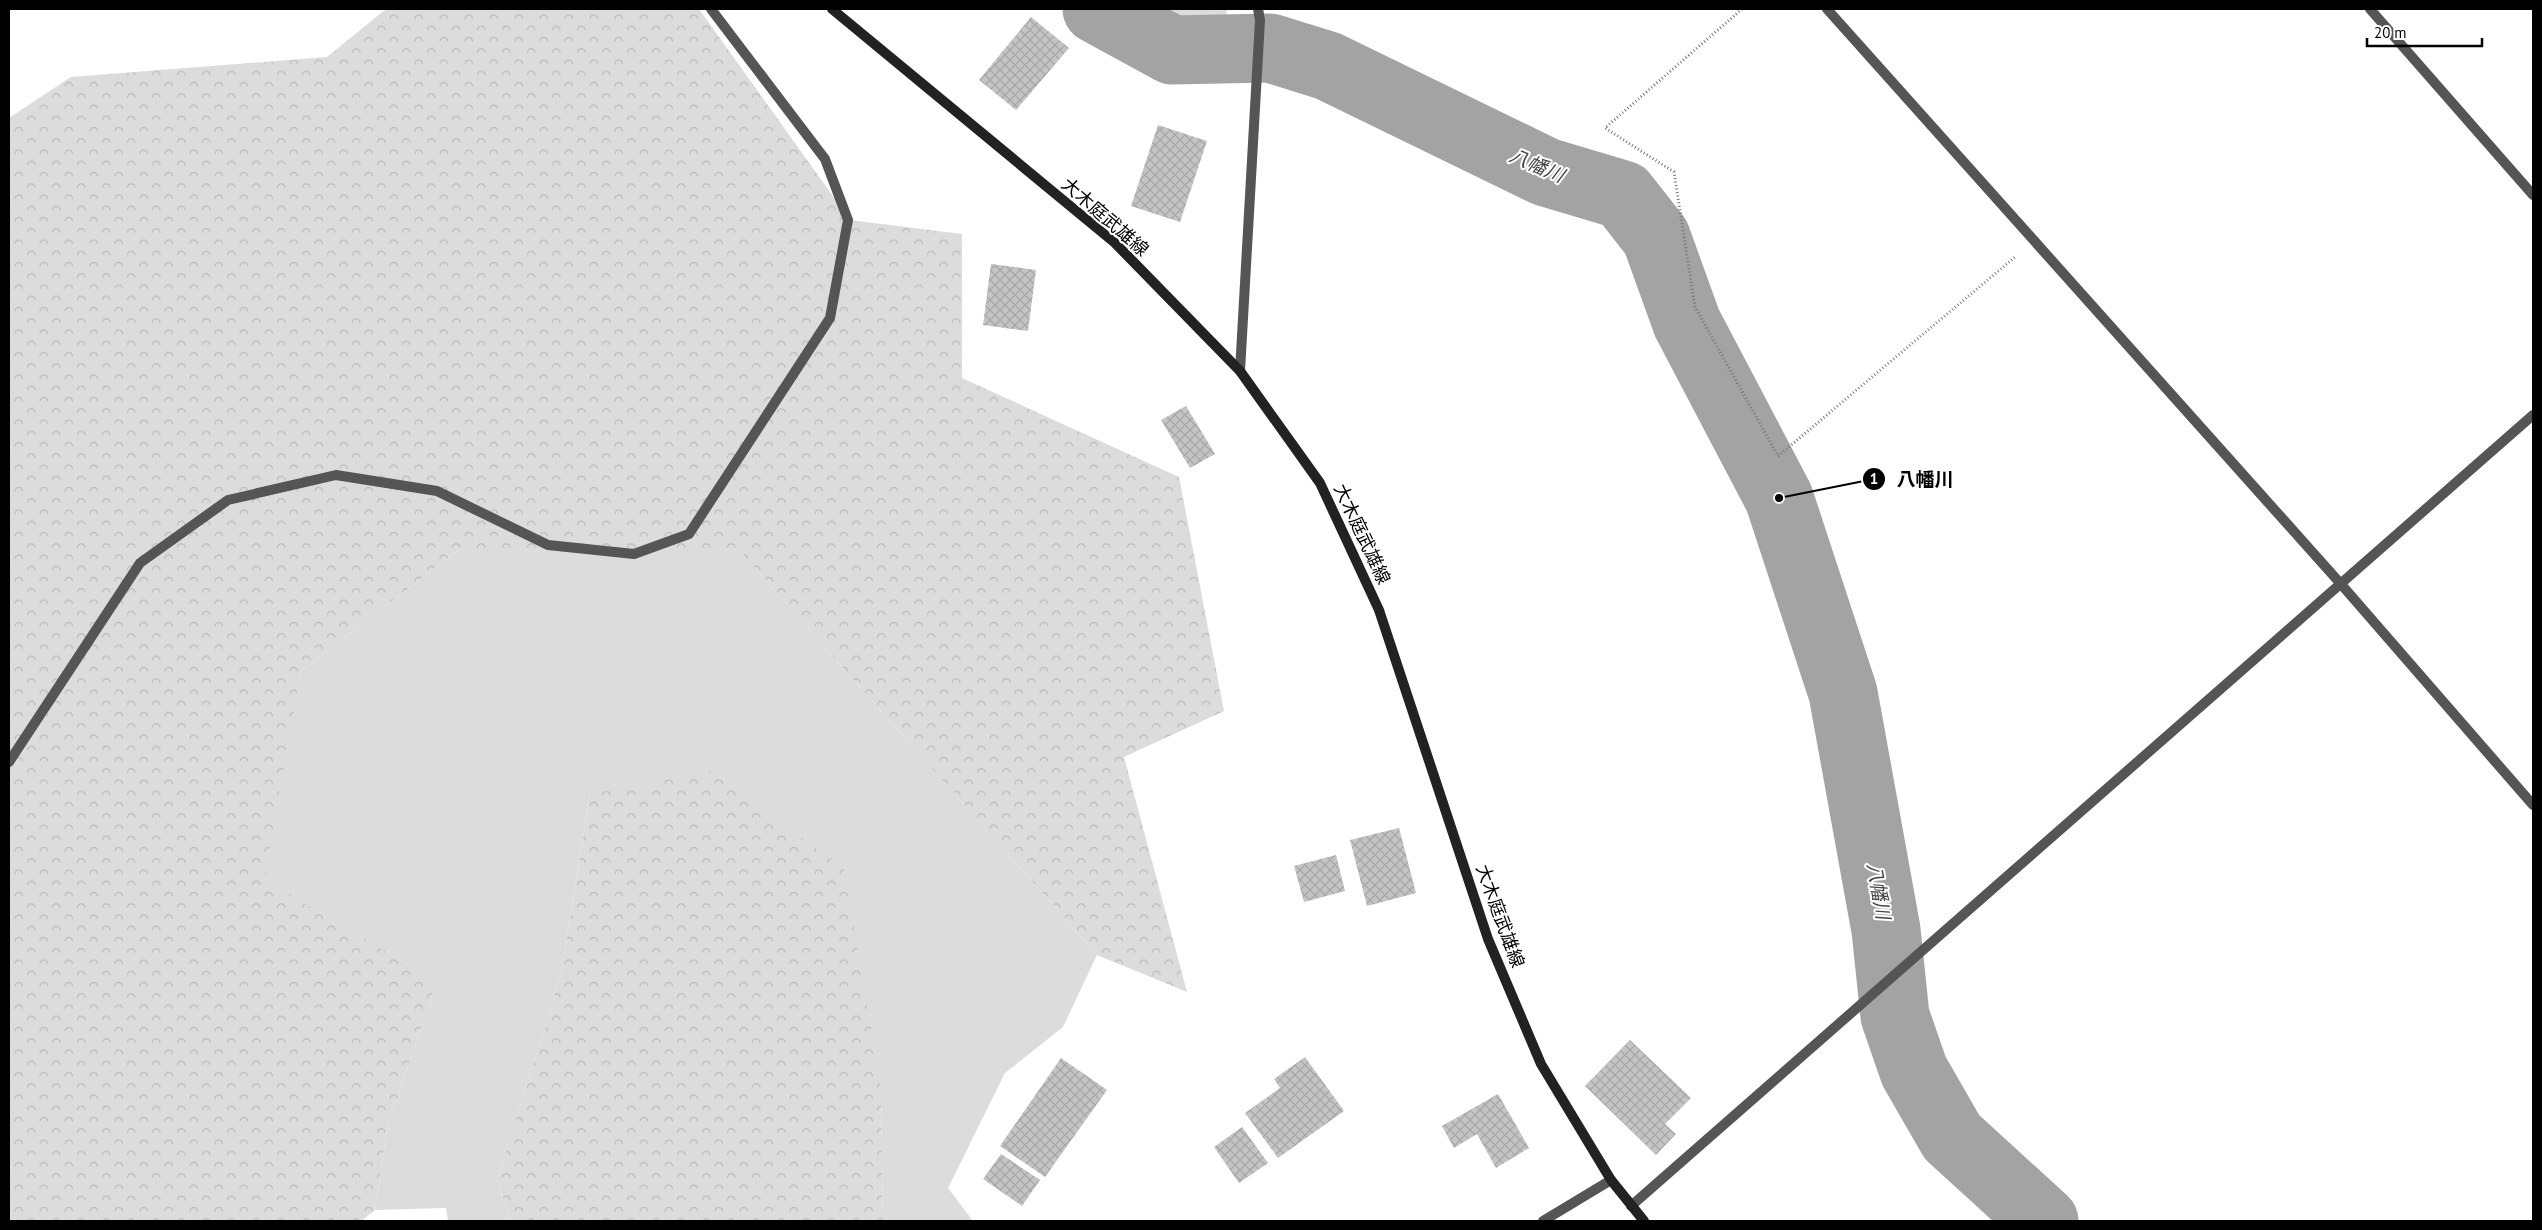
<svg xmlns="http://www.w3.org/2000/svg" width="2542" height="1230" font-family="'PT Sans','Noto Sans JP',sans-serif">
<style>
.grass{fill:#dcdcdc}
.forest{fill:url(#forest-crowns)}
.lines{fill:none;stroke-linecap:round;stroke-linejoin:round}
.river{stroke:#a3a3a3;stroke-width:69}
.building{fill:url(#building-cross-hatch)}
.path{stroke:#777;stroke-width:3;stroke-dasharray:1 2.5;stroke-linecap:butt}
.minor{stroke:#555;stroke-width:10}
.secondary{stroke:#222;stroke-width:10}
.labels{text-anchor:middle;stroke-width:4;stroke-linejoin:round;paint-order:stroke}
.street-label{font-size:18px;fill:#000;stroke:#fff}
.water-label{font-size:19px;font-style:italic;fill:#444;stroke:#fff}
.leader{fill:none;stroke:#000;stroke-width:2}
.callout-dot{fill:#000;stroke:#fff;stroke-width:2}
.mark-label{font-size:15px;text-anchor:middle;font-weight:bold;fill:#fff}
.callout-label{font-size:19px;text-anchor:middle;font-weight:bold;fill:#000;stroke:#fff;stroke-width:4;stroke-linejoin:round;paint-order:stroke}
</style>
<defs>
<pattern id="forest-crowns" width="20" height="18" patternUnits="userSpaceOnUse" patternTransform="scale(1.25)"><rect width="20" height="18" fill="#dcdcdc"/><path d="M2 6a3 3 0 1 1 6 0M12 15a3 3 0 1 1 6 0" fill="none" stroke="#bbb"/></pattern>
<pattern id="building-cross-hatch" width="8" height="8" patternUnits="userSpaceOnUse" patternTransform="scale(1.25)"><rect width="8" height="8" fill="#c4c4c4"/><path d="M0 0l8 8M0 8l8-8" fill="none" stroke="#a7a7a7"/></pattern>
</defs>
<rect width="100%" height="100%" fill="#fff"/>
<path class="grass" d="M1084 9H1227L1220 81H1163Z
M461 548H737L1097 955 1063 1027 1005 1073 948 1188 973 1221H883L881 1087 590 794 561 975 497 1179 510 1221H448L446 1208 375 1210 387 1129 437 982 263 879 301 671Z"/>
<path class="forest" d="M386 9H699L850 220 962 234V378L1179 477 1224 711 1124 757 1187 992 1097 955 737 548H461L301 671 264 879 437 982 387 1129 375 1210 361 1221H9V118L71 77 327 57Z
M711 771 844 869 881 1087 883 1221H510L497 1179 561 975 590 794Z"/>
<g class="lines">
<path class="river" d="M1097 9 1172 50 1270 48 1328 66 1546 172 1623 195 1656 237 1687 323 1779 498 1843 693 1886 930 1895 1016 1914 1071 1952 1137 2044 1221"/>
</g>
<path class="building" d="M1031 17 1069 48 1016 110 979 80Z
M1158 125 1207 141 1180 222 1131 206Z
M991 264 1036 270 1028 331 983 325Z
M1186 406 1215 454 1190 468 1161 420Z
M1399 828 1416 893 1367 906 1350 840Z
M1336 855 1345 891 1304 902 1294 866Z
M1630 1040 1691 1098 1665 1124 1676 1134 1656 1155 1585 1086Z
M1305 1057 1344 1111 1278 1158 1245 1113 1280 1088 1274 1079Z
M1061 1058 1107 1090 1045 1177 1000 1146Z
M1498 1094 1529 1148 1496 1168 1477 1134 1454 1148 1442 1126Z
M1242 1127 1268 1163 1239 1183 1214 1147Z
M1001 1154 1040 1180 1022 1206 983 1179Z"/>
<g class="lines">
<path class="path" d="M1742 9 1605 128 1674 172 1695 307 1778 456 2015 257"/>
<path class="minor" d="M1827 9 2340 583 2533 805
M2370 9 2533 195
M1240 371 1260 20 1258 9
M9 762 140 563 228 500 336 475 437 491 548 545 634 554 689 534 830 318 848 220 825 159 711 9
M1631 1206 2533 415
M1543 1221 1611 1180"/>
<path class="secondary" d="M832 9 1115 243 1240 371 1320 483 1379 610 1488 939 1541 1064 1611 1180 1644 1221"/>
</g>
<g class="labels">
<g class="street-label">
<text transform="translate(1105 217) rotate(41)" y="6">大木庭武雄線</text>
<text transform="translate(1362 534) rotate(65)" y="6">大木庭武雄線</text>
<text transform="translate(1500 916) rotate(70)" y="6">大木庭武雄線</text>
</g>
<g class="water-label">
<text transform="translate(1537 165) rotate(23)" y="7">八幡川</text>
<text transform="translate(1879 891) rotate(80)" y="7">八幡川</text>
</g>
</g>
<path class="leader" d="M1779 498L1874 479"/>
<g class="callout-dot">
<circle cx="1779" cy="498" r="5"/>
<circle cx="1874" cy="479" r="12"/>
</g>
<g class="mark-label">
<text x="1874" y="484">1</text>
</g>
<g class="callout-label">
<text x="1925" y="486">八幡川</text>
</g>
<rect width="2542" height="1230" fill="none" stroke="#000000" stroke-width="20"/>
<path d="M2367 38v8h115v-8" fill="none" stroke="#000000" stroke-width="2.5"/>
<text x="2374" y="38" font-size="15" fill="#000000" stroke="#ffffff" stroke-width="4" paint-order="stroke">20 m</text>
</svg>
